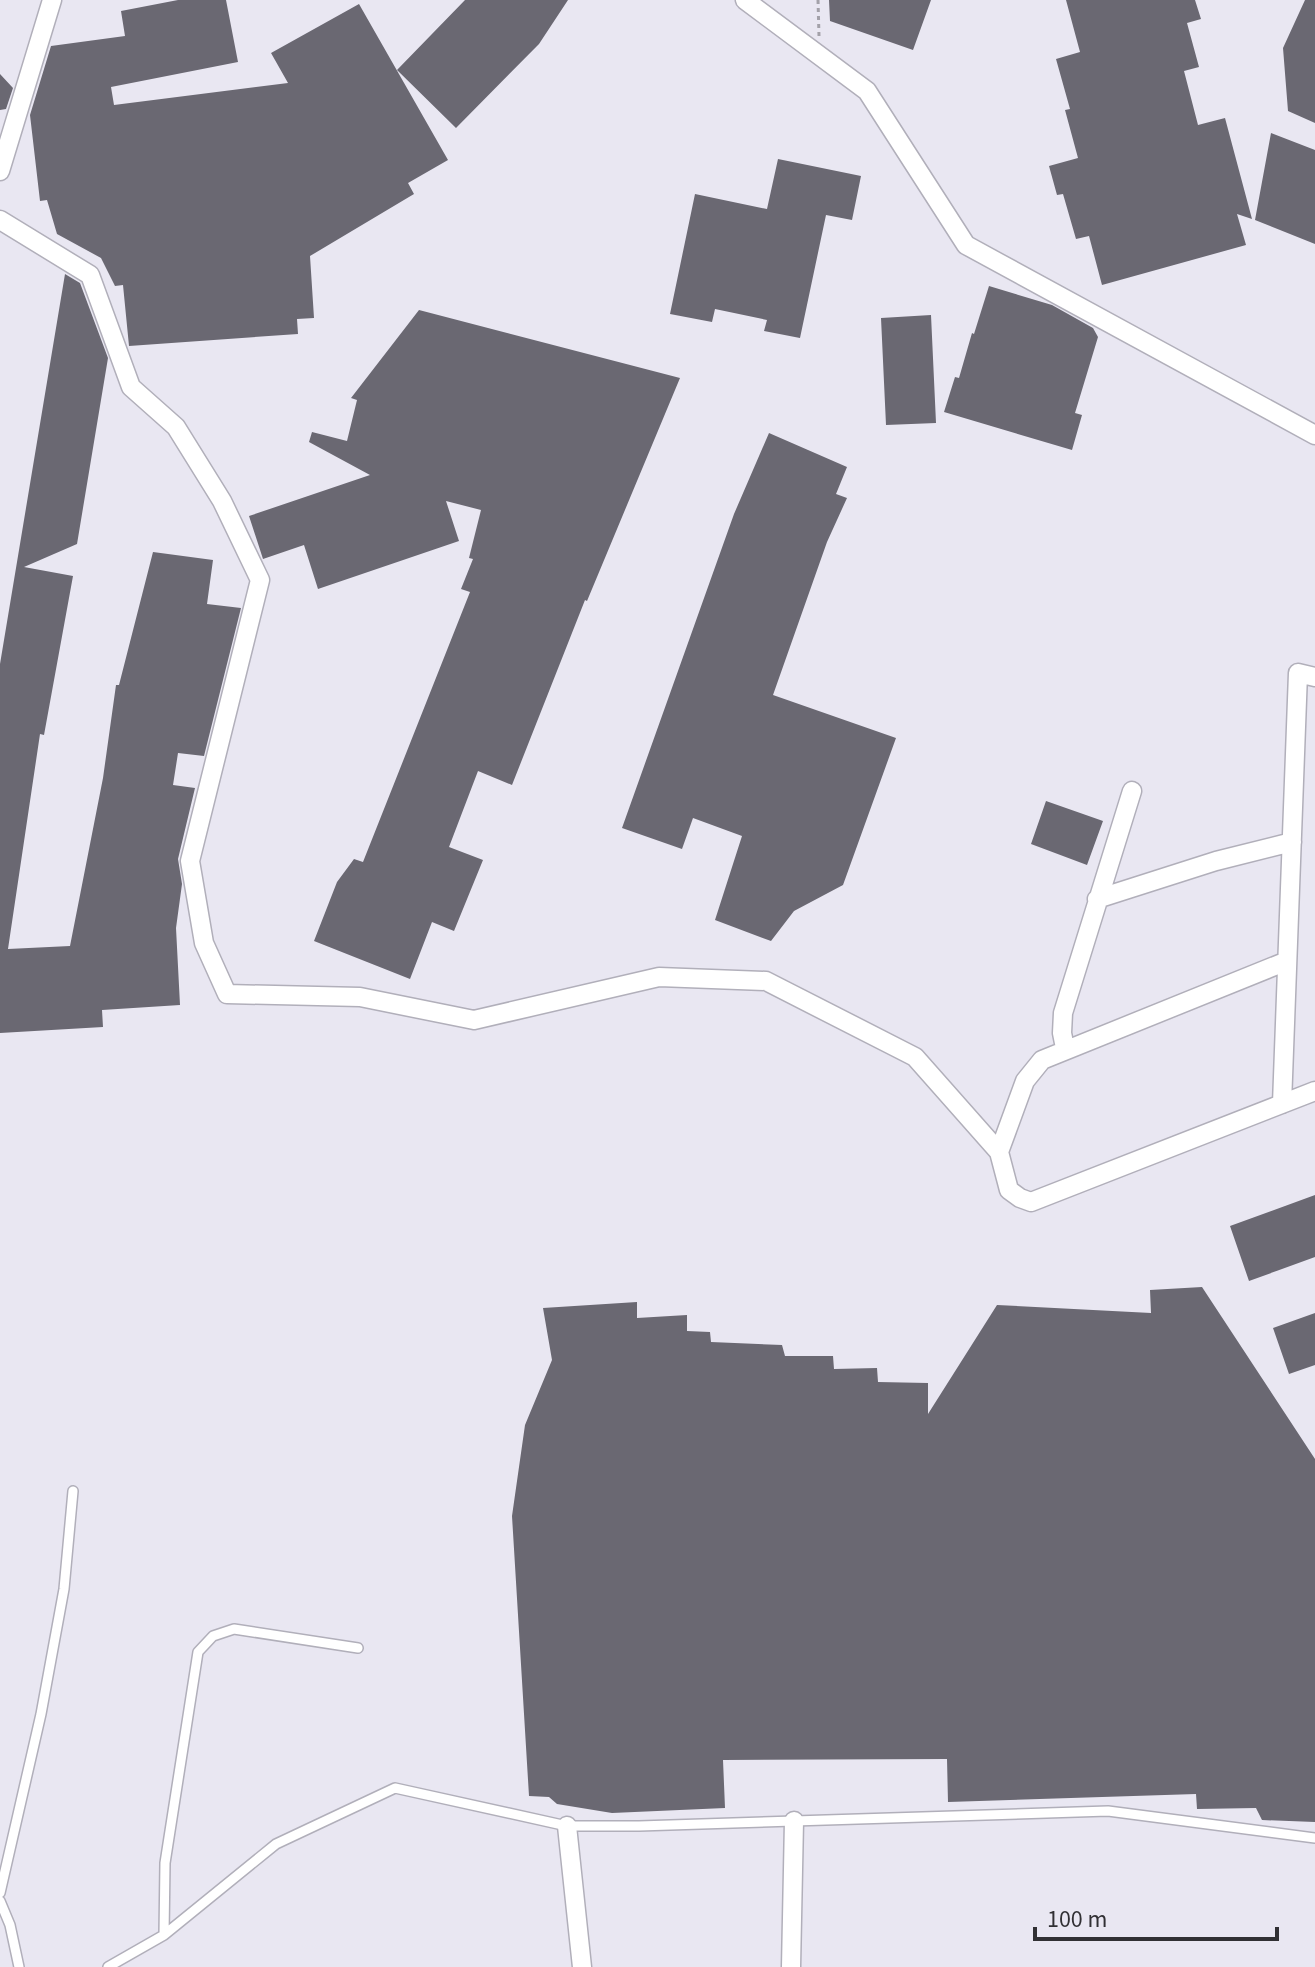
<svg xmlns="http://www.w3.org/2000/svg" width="1315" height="1967" font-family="'Source Sans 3',sans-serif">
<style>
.building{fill:#6a6872}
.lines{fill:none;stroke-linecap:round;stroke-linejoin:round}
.service-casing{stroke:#b1afba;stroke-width:12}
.minor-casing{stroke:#b1afba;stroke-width:21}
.path{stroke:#a3a1a9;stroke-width:3;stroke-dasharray:4 4;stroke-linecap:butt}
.service{stroke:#fff;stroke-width:9}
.minor{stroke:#fff;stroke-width:18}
</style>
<rect width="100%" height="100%" fill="#e9e7f2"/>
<path class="building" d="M178 0H226L238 62 111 87 114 105 288 83 271 53 359 4 448 160 408 183 414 194 310 256 314 318 297 319 298 334 129 346 123 285 115 286 101 258 57 234 47 200 40 201 30 115 51 46 125 36 121 11Z
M465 0H568L539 44 456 128 397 70Z
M829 0H931L913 50 830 21Z
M1066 0H1195L1201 19 1187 23 1199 67 1184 71 1198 125 1225 118 1252 219 1237 214 1246 245 1102 285 1089 236 1076 239 1063 194 1057 195 1049 166 1078 158 1065 110 1070 109 1056 59 1080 52Z
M1305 0H1315V123L1288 111 1283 48Z
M0 74 13 88 6 109 0 110Z
M1271 133 1315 150V244L1255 220Z
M778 159 861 176 852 220 826 215 800 338 764 331 767 320 715 309 712 322 670 314 695 194 767 209Z
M65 274 80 283 108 358 77 544 24 567 73 576 44 735 40 734 8 949 70 946 103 778 116 685H119L153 552 213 560 207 604 241 608 204 756 178 753 173 785 195 788 178 859 182 884 176 928 180 1005 102 1010 103 1027 0 1033V664Z
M989 286 1052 305 1093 328 1098 337 1075 413 1082 415 1072 450 944 412 955 377 959 378 972 333 974 334Z
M419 310 680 378 587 601 585 600 512 785 478 771 449 847 483 860 454 931 432 922 410 979 314 941 337 882 354 859 363 862 470 592 461 589 473 559 469 558 481 510 446 501 459 541 318 589 304 545 263 559 249 516 370 475 309 442 312 432 347 441 357 400 351 398Z
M931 315 936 423 886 425 881 318Z
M769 433 847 467 836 494 847 498 827 542 773 695 896 738 843 885 794 911 771 941 715 920 742 836 693 818 682 849 622 828 734 514Z
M1046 801 1103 821 1087 865 1031 844Z
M1315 1195V1257L1249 1281 1230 1226Z
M1202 1287 1315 1459V1822L1262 1820 1256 1808 1197 1809 1196 1794 948 1802 947 1759 723 1760 725 1808 612 1813 557 1804 549 1797 529 1796 512 1516 525 1425 552 1360 543 1308 637 1302V1318L687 1315V1331L710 1332 711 1342 782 1345 785 1356H833L834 1369 877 1368 878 1382 928 1383V1414L997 1305 1151 1313 1150 1290Z
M1315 1313V1365L1289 1374 1273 1328Z"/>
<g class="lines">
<g class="service-casing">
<path id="service" d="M0 1893 41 1714 64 1589 73 1491
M0 1901 10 1925 19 1967
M164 1935 165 1863 198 1652 213 1636 234 1629 358 1648
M108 1967 164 1935 276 1844 395 1788 567 1826H639L1108 1811 1315 1838"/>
</g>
<g class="minor-casing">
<path id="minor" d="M745 0 867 91 966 245 1315 435
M0 171 52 0
M0 220 90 275 131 387 176 427 222 501 260 580 190 861 204 943 227 994 360 997 474 1020 659 977 766 981 915 1057 999 1152 1009 1190 1020 1198 1031 1202 1315 1091
M1097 899 1216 861 1292 842
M1065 1048 1062 1033 1063 1013 1132 791
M1282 1104 1298 673 1315 677
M999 1152 1025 1081 1042 1060 1287 961
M567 1826 582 1967
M791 1967 794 1821"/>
</g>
<path class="path" d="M818 0 819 36"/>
<use href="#service" class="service"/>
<use href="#minor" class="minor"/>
</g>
<path d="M1035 1927v12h242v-12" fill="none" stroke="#313034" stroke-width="4"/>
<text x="1047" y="1927" font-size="24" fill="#313034" stroke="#e9e7f2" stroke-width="6" paint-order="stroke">100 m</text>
</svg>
